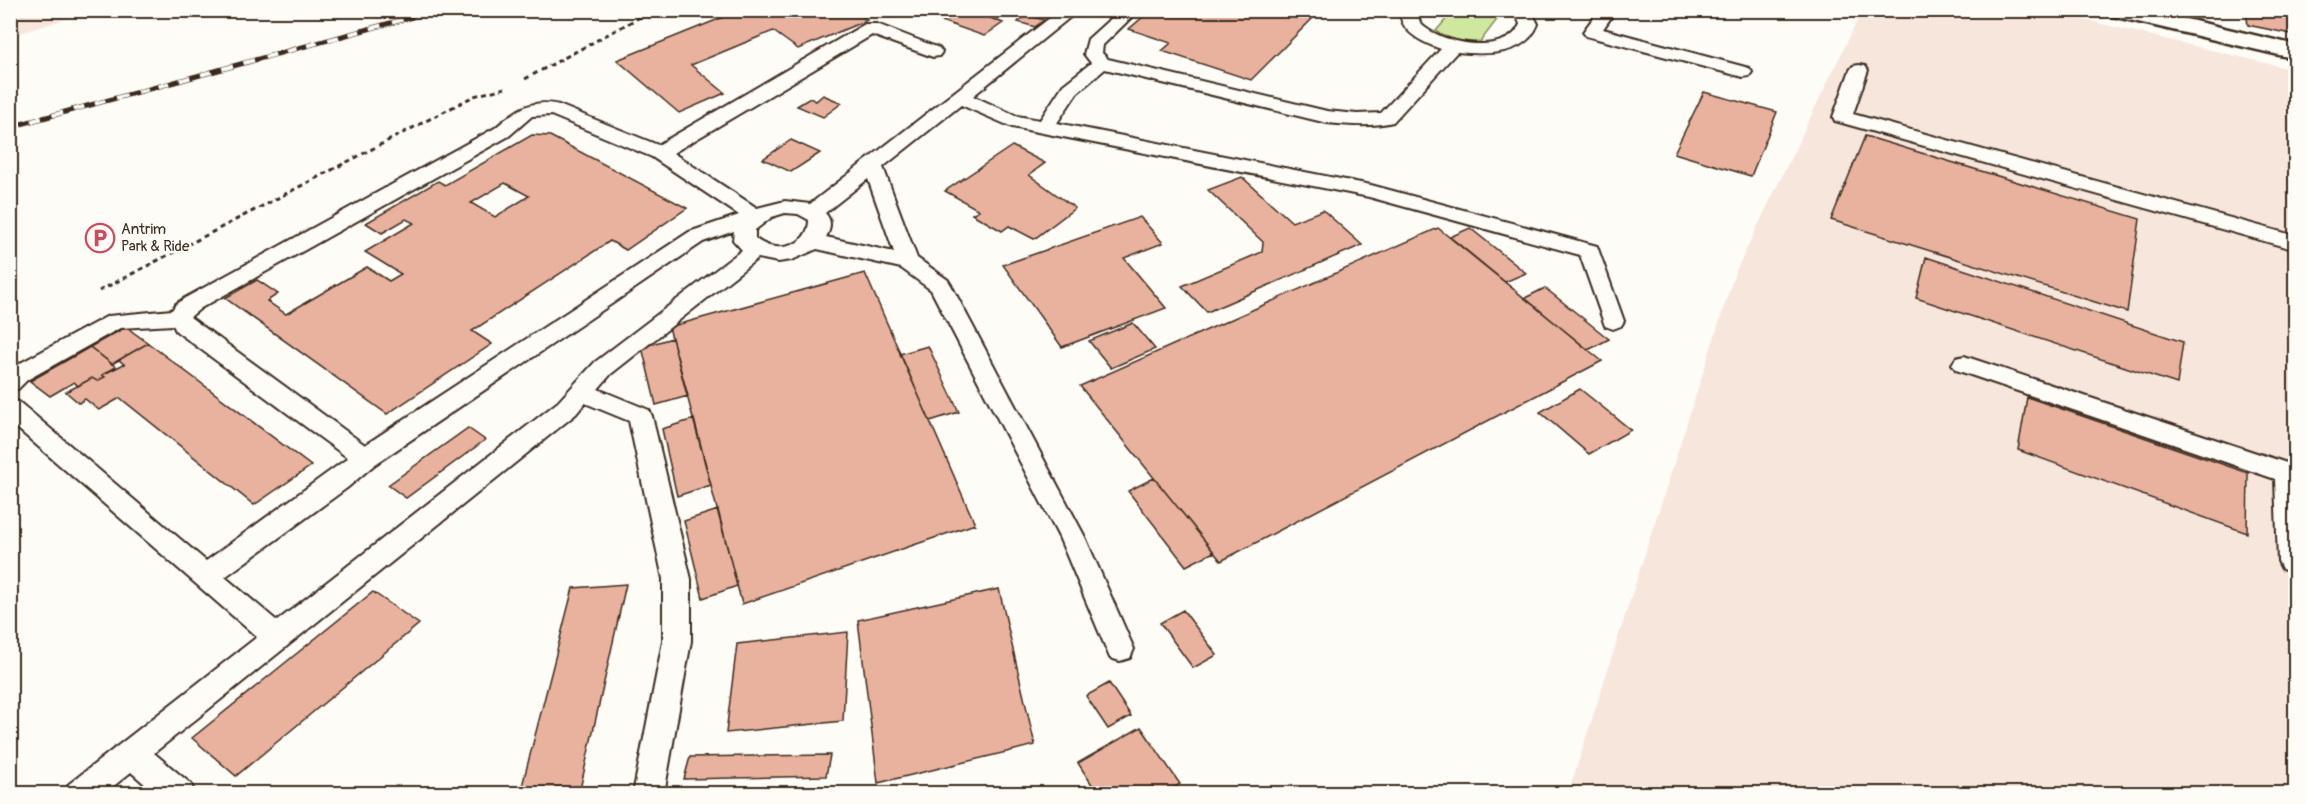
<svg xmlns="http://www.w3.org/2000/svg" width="2306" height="804" font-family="Pangolin,sans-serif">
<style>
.built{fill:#f7e6dc}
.green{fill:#d0e89e;stroke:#86895e;stroke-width:1.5}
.building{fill:#e9b29e;stroke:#3b2a1e;stroke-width:1.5;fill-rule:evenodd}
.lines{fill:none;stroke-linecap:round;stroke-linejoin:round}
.lane-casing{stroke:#3b2a1e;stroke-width:4}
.street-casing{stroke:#3b2a1e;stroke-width:5}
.path{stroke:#3b2a1e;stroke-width:3;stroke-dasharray:5 4;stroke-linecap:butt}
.lane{fill:#fdfcf7;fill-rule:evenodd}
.street{fill:#fdfcf7;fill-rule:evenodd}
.rail-casing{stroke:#3b2a1e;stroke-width:5}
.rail{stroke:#fdfcf7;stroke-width:4;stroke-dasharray:11;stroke-linecap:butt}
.labels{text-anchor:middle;stroke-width:5;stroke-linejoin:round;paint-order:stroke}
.poi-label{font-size:15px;fill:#3b2a1e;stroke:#fdfcf7;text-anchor:start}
</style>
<rect width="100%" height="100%" fill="#fdfcf7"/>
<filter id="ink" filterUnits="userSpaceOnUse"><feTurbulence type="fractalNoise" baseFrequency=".0167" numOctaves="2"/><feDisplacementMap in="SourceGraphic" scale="12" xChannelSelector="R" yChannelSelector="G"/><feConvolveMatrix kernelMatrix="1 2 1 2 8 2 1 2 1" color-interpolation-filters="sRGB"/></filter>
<g filter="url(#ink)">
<path class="built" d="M11 10H91V11L11 36Z
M1862 11H2047L2295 70V793L1568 794 1735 273Z"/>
<path class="green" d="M1454 10 1499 11 1502 13 1480 42C1465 42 1448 41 1436 31Z"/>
<path class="building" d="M741 10H853L867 20 798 49 773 31 691 65 725 93 679 113 617 60Z
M910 10H970L1003 23 984 36Z
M1151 10H1321L1251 80 1162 51 1171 43 1129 29Z
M2246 10H2296V35L2248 25Z
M1027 15 1044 20 1035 27 1018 22Z
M1704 92 1777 112 1751 176 1674 153Z
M823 95 842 103 823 117 797 106 810 98 816 101Z
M532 135 550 136 687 208 626 250 610 241 472 331 492 344 387 414 225 298 257 280 278 294 267 301 286 314 367 267 389 281 401 274 365 252 414 223 406 219 382 233 366 223 438 181 445 185ZM505 183 529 196 495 217 471 203Z
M1865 136 2140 219 2127 312 1831 220Z
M791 140 820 153 791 172 763 159Z
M1012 146 1045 163 1029 175 1075 208 1034 239 1009 226 1002 231 972 214 979 210 945 191Z
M1242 177 1292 222 1323 210 1362 245 1207 312 1182 286 1262 252 1263 242 1208 190Z
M1140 217 1163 243 1124 258 1166 308 1062 347 1003 265Z
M1438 228 1602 361 1221 561 1080 386Z
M1470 228 1526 273 1505 282 1450 237Z
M1926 257 2183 342 2177 384 1916 298Z
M865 273 975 524 742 604 669 327Z
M1545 288 1609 339 1588 350 1525 298Z
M1133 323 1155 349 1111 368 1089 341Z
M126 327 148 343 112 364 90 347Z
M672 338 688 396 656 405 642 347Z
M148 343 311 466 254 505 120 398 99 410 85 399 79 403 66 392 92 378 97 381 105 377 102 375 124 364 119 360Z
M928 346 959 412 930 421 900 354Z
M90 347 116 367 102 375 105 377 97 381 92 378 78 386 74 382 50 396 30 381Z
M1580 389 1631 430 1589 454 1540 412Z
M2027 397 2248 473 2247 533 2018 450Z
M694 419 711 485 677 496 662 429Z
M468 428 485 440 406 498 388 485Z
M1154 478 1214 552 1186 566 1128 491Z
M718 510 737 586 703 598 684 521Z
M626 584 579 794H520L573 588Z
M999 589 1035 745 878 783 858 620Z
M373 592 419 624 236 776 192 738Z
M1183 610 1217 655 1193 668 1160 623Z
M848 632 843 721 726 733 737 644Z
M1109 683 1131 716 1108 729 1086 696Z
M1141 727 1180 784 1164 794H1098L1078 763Z
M830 755 826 776 684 779 690 757Z
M753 791H846V794H753Z"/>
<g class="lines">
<g class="lane-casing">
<path id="lane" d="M1060 10H1079L973 96 1017 116 1040 120 1063 85 1091 63 1084 54 1088 39 1120 10H1139L1103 45 1102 53 1108 59 1327 111 1357 114 1381 113 1441 49C1423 43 1399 32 1400 10H1417L1420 23C1439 44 1508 57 1520 24L1514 10H1531L1538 24C1526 56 1486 55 1457 52L1393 122C1371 127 1349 125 1327 123L1105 69 1077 93 1057 123 1371 185 1597 246 1624 321 1621 326 1613 329 1605 326 1580 255 1369 197 1012 127 961 105 883 167 917 258 948 280 951 285 1085 537 1134 649 1130 658 1120 661 1110 658 1059 537 931 290 901 268 817 249 792 260 778 262 758 258 611 374 598 389 649 410 652 416 691 579V641L664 794H633L663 641V579L629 421 585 403 576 414 154 753 191 784 195 794H156L131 772 104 794H65L69 784 257 637 10 422V399L19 402 206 561 348 458 176 331 173 325 120 328 27 380 18 389 10 391 11 368 108 316 172 310 176 304 185 298 495 128C515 111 530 98 559 105L658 145 865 24H877L939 48 942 52 939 56 933 57 872 35 673 153 757 208 785 201 810 204ZM551 115 652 157 739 215 689 232 365 445 190 317 201 308 509 136 532 116ZM868 179 894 252 826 237C831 229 832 220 825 213ZM785 213 798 214 809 220C809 248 773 255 755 238V230L772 217ZM734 231 733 240 742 250 595 362 558 402 277 621 225 577 347 488 374 465 703 242Z
M1599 10H1616L1603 29 1749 68 1752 72 1749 76 1743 77 1586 36 1583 32Z
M1859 65 1865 66 1868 70 1853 114 2296 236V250L1835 121 1833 117 1850 70 1853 66Z
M1964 356 2296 466V570L2291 572 2282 569 2278 561 2275 479 1956 370 1952 364 1956 358Z"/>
</g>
<g class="street-casing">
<path id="street" d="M2105 10H2148L2296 45V59L2108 15Z"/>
</g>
<path class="path" d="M525 79 653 10
M99 291 474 96 505 88"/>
<use href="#lane" class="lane"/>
<use href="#street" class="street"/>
<g class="rail-casing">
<path id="rail" d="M10 127 438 10"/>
</g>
<use href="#rail" class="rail"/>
</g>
</g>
<defs>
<g id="parking-ring" transform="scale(1.5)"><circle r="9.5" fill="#fdfcf7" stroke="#d1495b" stroke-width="1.5"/><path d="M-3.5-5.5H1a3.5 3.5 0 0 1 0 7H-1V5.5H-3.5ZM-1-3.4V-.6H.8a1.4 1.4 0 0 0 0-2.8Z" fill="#d1495b"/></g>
</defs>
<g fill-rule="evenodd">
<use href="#parking-ring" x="100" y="238"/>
</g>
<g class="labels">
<g class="poi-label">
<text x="121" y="234">Antrim<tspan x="121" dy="17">Park &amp; Ride</tspan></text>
</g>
</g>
<rect width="2306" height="804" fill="none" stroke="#fdfcf7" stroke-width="36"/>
<rect x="18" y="18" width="2270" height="768" fill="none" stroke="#3b2a1e" stroke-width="2" filter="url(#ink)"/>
</svg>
